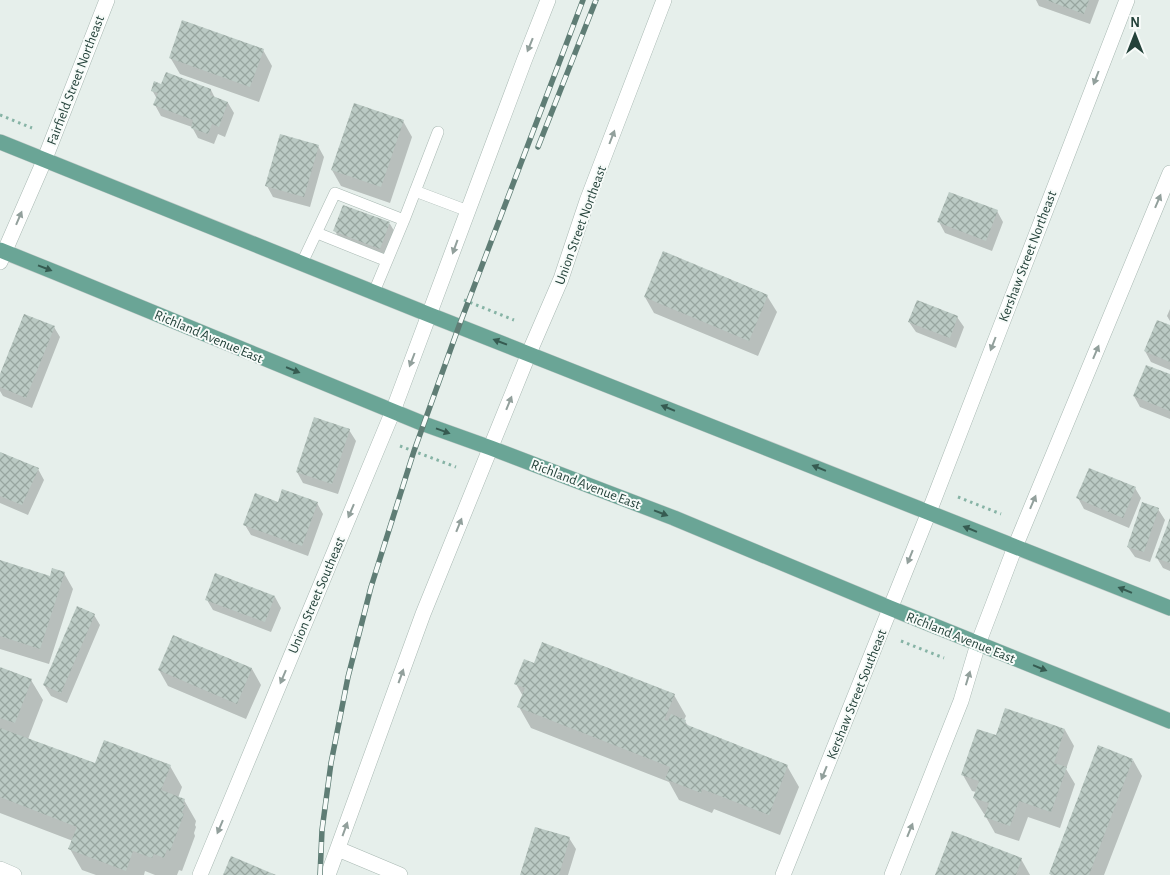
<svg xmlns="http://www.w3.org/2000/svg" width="1170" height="875" font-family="'Alegreya Sans',sans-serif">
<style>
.shadow{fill:#0003}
.building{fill:url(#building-cross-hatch)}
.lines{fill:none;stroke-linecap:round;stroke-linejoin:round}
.lane-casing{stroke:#a8b8b2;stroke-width:12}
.street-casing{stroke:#a8b8b2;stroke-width:16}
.primary-casing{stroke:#c2cac8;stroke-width:16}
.path{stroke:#86b3a5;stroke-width:3;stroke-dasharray:2.5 4;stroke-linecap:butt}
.lane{stroke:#fff;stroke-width:11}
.street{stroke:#fff;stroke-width:15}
.primary{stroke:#6aa596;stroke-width:15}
.rail-casing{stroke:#5f7d75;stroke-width:5.5}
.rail{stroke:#f7fbf9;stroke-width:4;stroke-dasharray:11;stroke-linecap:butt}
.oneway{fill:#92a09c}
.oneway2{fill:#365b51}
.labels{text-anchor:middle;stroke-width:4;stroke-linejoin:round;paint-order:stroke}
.street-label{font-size:14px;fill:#24423a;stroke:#f7fbf9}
</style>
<defs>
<pattern id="building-cross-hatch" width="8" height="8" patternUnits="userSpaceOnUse" patternTransform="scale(1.25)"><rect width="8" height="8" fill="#bbcac4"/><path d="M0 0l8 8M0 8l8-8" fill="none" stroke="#98a6a0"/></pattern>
</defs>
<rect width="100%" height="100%" fill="#e6efeb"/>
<path class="shadow" d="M1036 0H1099L1090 24 1039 6Z
M263 50 272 66 259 102 180 74 170 57Z
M162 85 211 90 215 98 228 103 234 113 225 137 218 134 214 144 198 138 192 127 161 116 155 105 157 99 152 90Z
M403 121 412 137 390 203 341 186 332 170Z
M318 146 324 157 310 207 273 197 267 186Z
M344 206 390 224 396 234 386 259 341 242 335 231Z
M997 211 1003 222 992 251 945 233 939 222Z
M767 296 777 312 758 356 654 313 645 297Z
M1170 309V321L1167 316Z
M957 317 964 327 956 348 916 332 909 322Z
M54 327 60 337 32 408 3 396 0 391V377Z
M1170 327V370L1151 362 1145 351Z
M1170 376V419L1140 407 1134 396Z
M349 430 356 441 338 494 303 483 297 472Z
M0 453 38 469 44 480 28 515 0 503Z
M1135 488 1141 498 1129 528 1084 509 1078 498Z
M317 503 323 514 308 556 251 535 245 525 278 504Z
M1158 509 1165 520 1150 562 1135 557 1128 547Z
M1170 521V571L1163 568 1157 558Z
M0 561 51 577 64 573 73 589 49 664 0 649Z
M275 597 281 608 271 632 213 610 207 600Z
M94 615 100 625 67 703 51 696 44 685Z
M535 665 674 695 686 716 684 720 689 727 787 766 799 787 780 835 714 809 712 813 679 800 669 782 531 728 519 707 523 696 516 684Z
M0 668 31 680 43 700 28 739 95 765 170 766 182 787 178 798 184 800 196 821 195 825 196 827 194 833 195 836 182 871 179 870 177 875H155L145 871 144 875H96L82 870 70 849 73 841 0 813Z
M252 669 261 685 246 719 168 686 159 670Z
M1065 730 1074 746 1066 769 1075 784 1060 828 1028 817 1019 841 995 833 986 817V815L984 814 974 798 976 792 972 791 963 775 997 736Z
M1133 760 1142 776 1104 875H1051L1050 873Z
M569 838 576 849 568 875H521Z
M1021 859 1030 875H936Z"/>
<path class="building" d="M1046 0H1089L1084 14Z
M182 20 264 49 250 87 169 58Z
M166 72 211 89 210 95 228 102 219 127 212 124 208 134 191 128 193 120 153 105 158 93 151 91 154 81 161 84Z
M354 103 404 120 381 187 331 170Z
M280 134 319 145 304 197 265 186Z
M949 192 998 210 986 241 937 222Z
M343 205 390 222 380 249 333 231Z
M663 251 768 295 749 341 644 297Z
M917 300 958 316 950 338 908 322Z
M24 314 55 326 26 398 0 387V374Z
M1157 320 1170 325V362L1144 351Z
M1146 365 1170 374V411L1133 396Z
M314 417 350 429 332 484 296 472Z
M0 452 39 468 22 505 0 496Z
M1089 468 1136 487 1123 518 1076 498Z
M282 489 318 502 302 546 243 525 255 493 278 502Z
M1142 502 1159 508 1144 552 1127 547Z
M1170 518V563L1155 558Z
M0 560 50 576 52 568 65 572 40 649 0 636Z
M215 573 275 596 265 622 205 600Z
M77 606 95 614 61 693 43 685Z
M173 635 252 668 237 704 158 670Z
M542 642 675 694 664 720 668 721 671 714 686 720 685 724 788 765 769 815 702 789 701 793 665 779 670 767 517 707 525 688 514 684 524 659 534 663Z
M0 667 32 679 15 723 0 718Z
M1005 708 1065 729 1054 763 1067 767 1051 812 1019 801 1010 826 984 817 989 803 973 798 979 781 961 775 977 729 996 735Z
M0 728 95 763 104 740 171 765 161 790 185 799 183 805H185L182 813 184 814 170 851 167 849 164 858 154 854 152 858 133 851 126 871 68 849 77 827 0 797Z
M1098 745 1133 759 1089 875H1053L1049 874Z
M535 827 570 837 559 875H520Z
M952 831 1022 858 1016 875H935Z
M231 856 276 875H223Z"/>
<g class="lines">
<g class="lane-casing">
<path id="lane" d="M415 191 468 211
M404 220 438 132
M317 233 387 261
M302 263 335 193 404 220 374 292"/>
</g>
<g class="street-casing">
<path id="street" d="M0 262 44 161 107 0
M338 849 400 875
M0 869 14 875
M200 875 393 411 524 61 548 0
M328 875 423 614 529 353 561 279 587 201 664 0
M783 875 929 512 1127 0
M892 875 961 701 978 644 1015 547 1170 173"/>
</g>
<g class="primary-casing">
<path id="primary" d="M0 142 430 315 1170 608
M0 250 57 273 424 424 491 448 674 518 890 608 1170 721"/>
</g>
<path class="path" d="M0 115 32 128
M464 300 514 320
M400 446 456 467
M958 497 1001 514
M901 641 944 658"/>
<use href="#lane" class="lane"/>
<use href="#street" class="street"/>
<use href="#primary" class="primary"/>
<g class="rail-casing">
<path id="rail" d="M538 147 596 0
M320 875 322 830 331 763 348 677 371 587 414 451 459 326 583 0"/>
</g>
<use href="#rail" class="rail"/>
</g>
<defs><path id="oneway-solid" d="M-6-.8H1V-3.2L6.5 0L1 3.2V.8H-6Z" transform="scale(1.25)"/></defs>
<g class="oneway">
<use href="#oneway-solid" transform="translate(530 45) rotate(112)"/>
<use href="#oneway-solid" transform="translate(1096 78) rotate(111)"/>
<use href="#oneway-solid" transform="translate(612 137) rotate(-69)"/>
<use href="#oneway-solid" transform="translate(1158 201) rotate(-67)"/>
<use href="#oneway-solid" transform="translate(19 218) rotate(-67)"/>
<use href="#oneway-solid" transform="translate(455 247) rotate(110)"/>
<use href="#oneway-solid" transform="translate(993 344) rotate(111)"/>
<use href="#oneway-solid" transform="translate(1096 352) rotate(-67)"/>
<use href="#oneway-solid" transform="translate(412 360) rotate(111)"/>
<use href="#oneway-solid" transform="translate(509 403) rotate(-68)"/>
<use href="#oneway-solid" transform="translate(1033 502) rotate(-67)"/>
<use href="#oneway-solid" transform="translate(351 511) rotate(113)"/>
<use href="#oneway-solid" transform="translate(459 525) rotate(-68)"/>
<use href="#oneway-solid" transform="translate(910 557) rotate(112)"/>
<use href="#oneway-solid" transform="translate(401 676) rotate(-70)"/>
<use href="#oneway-solid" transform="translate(283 677) rotate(113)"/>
<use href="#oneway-solid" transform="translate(968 678) rotate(-73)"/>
<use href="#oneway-solid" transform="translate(824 773) rotate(112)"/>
<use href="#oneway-solid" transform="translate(220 827) rotate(113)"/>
<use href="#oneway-solid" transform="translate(345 829) rotate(-70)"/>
<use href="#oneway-solid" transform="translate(910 830) rotate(-68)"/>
</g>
<g class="oneway2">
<use href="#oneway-solid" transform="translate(45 268) rotate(21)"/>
<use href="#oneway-solid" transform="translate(500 342) rotate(-159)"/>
<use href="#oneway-solid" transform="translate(293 370) rotate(22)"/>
<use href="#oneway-solid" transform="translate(668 408) rotate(-158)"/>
<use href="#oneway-solid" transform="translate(443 431) rotate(20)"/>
<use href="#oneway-solid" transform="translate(819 468) rotate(-158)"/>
<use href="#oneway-solid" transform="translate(661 513) rotate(21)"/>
<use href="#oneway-solid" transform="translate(970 529) rotate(-158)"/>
<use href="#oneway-solid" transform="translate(1125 590) rotate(-158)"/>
<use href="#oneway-solid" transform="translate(1040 668) rotate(22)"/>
</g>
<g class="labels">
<g class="street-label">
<text transform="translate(75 80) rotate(-69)" y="5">Fairfield Street Northeast</text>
<text transform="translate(580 225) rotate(-70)" y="5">Union Street Northeast</text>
<text transform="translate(1027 256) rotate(-69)" y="5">Kershaw Street Northeast</text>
<text transform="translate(209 336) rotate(23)" y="5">Richland Avenue East</text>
<text transform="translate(586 484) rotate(21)" y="5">Richland Avenue East</text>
<text transform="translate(316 595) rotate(-67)" y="5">Union Street Southeast</text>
<text transform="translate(961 637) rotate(22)" y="5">Richland Avenue East</text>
<text transform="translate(856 694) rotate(-68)" y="5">Kershaw Street Southeast</text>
</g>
</g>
<g transform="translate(1135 35)" stroke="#f7fbf9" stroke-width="4" paint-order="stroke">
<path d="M0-4L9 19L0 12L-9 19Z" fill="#24423a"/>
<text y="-8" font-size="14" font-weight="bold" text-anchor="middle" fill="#24423a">N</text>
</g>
</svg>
